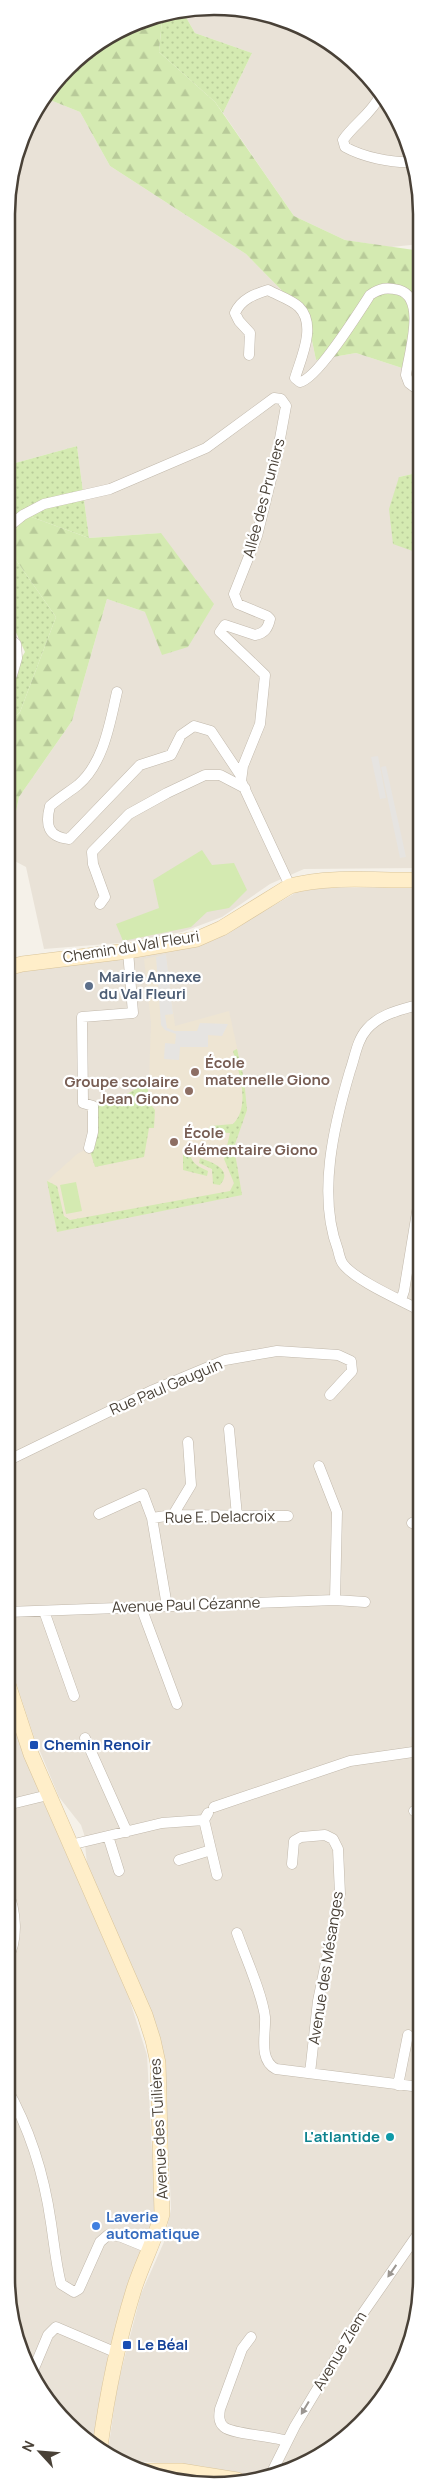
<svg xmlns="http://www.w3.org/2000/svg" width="428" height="2492" font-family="Manrope,sans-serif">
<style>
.residential{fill:#e9e2d7}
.education{fill:#eee5d3}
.grass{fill:url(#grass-dots)}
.forest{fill:url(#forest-firs)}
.green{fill:#d4eab1}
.parking{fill:#e6e4e1}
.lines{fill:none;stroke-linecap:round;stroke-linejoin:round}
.street-casing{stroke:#c1b8ab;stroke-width:11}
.secondary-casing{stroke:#d9c49a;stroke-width:16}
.street{stroke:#fff;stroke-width:10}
.secondary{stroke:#ffeec9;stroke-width:15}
.oneway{fill:#9b9691}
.service-dot{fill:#5c6f8a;stroke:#fff;stroke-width:2}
.education-dot{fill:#8d6e63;stroke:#fff;stroke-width:2}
.transit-dot{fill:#1a4fb4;stroke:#fff;stroke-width:2}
.culture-dot{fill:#0f9aa8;stroke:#fff;stroke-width:2}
.shop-dot{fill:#3f7fe0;stroke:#fff;stroke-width:2}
.labels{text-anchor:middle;stroke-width:4.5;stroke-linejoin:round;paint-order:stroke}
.street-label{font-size:15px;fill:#494137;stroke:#fff}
.service-label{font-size:15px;font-weight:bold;fill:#4e5e75;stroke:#fff;text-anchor:start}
.education-label{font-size:15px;font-weight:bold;fill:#785e54;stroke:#fff;text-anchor:start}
.transit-label{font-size:15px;font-weight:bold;fill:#164399;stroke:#fff;text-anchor:start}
.culture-label{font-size:15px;font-weight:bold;fill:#0d838f;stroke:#fff;text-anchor:end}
.shop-label{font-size:15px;font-weight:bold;fill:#366cbe;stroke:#fff;text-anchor:start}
.rim{fill:none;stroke:#494137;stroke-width:2.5}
</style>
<defs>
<pattern id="grass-dots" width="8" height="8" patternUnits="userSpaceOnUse" patternTransform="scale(1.25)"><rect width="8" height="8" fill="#d4eab1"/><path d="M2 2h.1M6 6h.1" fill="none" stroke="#b8ca99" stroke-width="1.8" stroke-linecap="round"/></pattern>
<pattern id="forest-firs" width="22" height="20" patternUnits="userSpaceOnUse" patternTransform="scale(1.25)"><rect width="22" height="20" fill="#d4eab1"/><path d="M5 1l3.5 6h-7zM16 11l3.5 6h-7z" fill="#b8ca99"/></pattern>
</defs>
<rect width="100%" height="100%" fill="#f5f1e9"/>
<path class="residential" d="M241 8 306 28 361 67 406 134 421 200V244L391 247 345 240 294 216 223 113 252 53 195 33 183 12Z
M45 98 80 112 110 166 246 254 307 316 316 360 356 353 402 368 421 309V472L399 477 421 554V868L304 869 270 884 222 917 182 932 119 943 44 949 26 867 7 857 19 797 72 721 107 599 145 612 161 533 89 538 77 446 8 465V187L34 110Z
M321 888H421L420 2305 394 2382 351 2434 281 2475 256 2478 202 2466 119 2460 108 2452 117 2387 141 2294 164 2242 171 2209 165 2061 87 1864 84 1834 81 1825 59 1797 34 1737 7 1655V974L19 970 189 946 216 939 297 892Z
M7 1701 37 1787 129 1998 147 2055 152 2152 157 2165 153 2227 130 2278 103 2379 94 2443 67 2425 22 2357 6 2278Z"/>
<path class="education" d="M166 954 175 1026 229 1011 244 1079 247 1110 234 1147 242 1195 57 1232 47 1181 77 1154 89 1148 93 1106 120 1098 149 1080 151 1023 144 959Z"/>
<path class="grass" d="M183 12 195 33 252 53 223 113 215 102 159 52 162 20 158 14Z
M77 446 89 538 26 515 8 540 16 560 56 617 20 712 8 724V680L25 652 8 615V465Z
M421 472V554L393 544 389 509 399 477Z
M237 1049 244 1079 247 1110 234 1147 242 1195 57 1232 47 1181 57 1186 64 1216 70 1220 230 1191 234 1183 224 1159 230 1133 207 1132 210 1126 233 1124C251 1106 239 1072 233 1051Z
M148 1082V1101L155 1110 154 1128H149L144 1157 95 1167 89 1148 93 1106 120 1098Z
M183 1151 190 1154C192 1164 199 1167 208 1171L207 1176 183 1170Z
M200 1158C211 1162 234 1169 220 1185L213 1184 212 1169 199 1163Z"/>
<path class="forest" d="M158 14 162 20 159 52 215 102 294 216 345 240 421 251V309L402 368 356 353 316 360 307 316 246 254 110 166 80 112 45 98 87 49Z
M26 515 89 538 161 533 214 604 188 647 162 655 145 612 107 599 72 721 19 797 7 856 8 724 20 712 56 617 16 560 8 540Z"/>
<path class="green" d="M202 850 212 865 234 863 247 890 229 908 207 912 191 927 123 941 116 924 159 908 153 880Z
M76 1182 82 1211 66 1214 60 1185Z"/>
<path class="parking" d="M378 756 386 798 380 799 371 757Z
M386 766 406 857 400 858 381 767Z
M166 954 173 1014 165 1015 167 1028 175 1031H197L200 1023 228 1024 222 1036 208 1035V1047H180L179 1060 164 1059 165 1043 175 1044 176 1034 165 1030 161 1025 156 957Z
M412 1708H420V1736L410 1737Z"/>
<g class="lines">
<g class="street-casing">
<path id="street" d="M380 96C371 114 354 124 343 140L345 147C363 157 391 163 412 162
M249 355 250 333 239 321 235 313C241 299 255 294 268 290 277 295 292 300 299 307 317 325 301 358 295 378L300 382C317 379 359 312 370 295 380 288 387 287 399 290 427 298 409 353 406 375L409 383 421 392
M8 527 23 515 44 504 110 489 206 448 274 398 281 399 286 406 277 455 257 536 234 594 238 604 267 616 270 619C268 628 265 633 255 635L225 625 220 632 265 675 260 724 243 766 241 781 290 886
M8 678 12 675 17 658 16 644 8 637
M117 692C110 722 104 763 78 785 69 792 59 798 50 806 45 825 48 837 69 839L140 765 171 755 181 735 194 726 211 731 241 776
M100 904 105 897 93 864 92 852 129 814 167 793 205 775H220L245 788
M89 1148 93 1132V1106L83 1103 82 1017 133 1013 128 951
M401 1300 404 1291 421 1188
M421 1311C401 1300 356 1281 343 1264 340 1260 339 1254 338 1250 317 1195 334 1125 350 1071 355 1057 357 1040 367 1029 381 1013 401 1010 421 1004
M229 1429 237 1516
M7 1461 153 1390 225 1360 277 1351 338 1355 351 1361 352 1371 330 1395
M319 1466 337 1512 335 1600
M99 1514 143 1494 152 1518 167 1606
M173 1515 191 1485 188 1442
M152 1518 173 1515 288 1516
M412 1523 420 1519
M141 1607 177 1704
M44 1611 74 1696
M7 1612 335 1600 365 1602
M85 1738 127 1832
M7 1805 48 1795
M214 1807 350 1761 420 1751
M414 1811 420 1815
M208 1813 204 1820 217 1875
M108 1836 119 1871
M70 1845 162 1823 204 1820
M179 1860 211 1850
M292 1864 294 1841 301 1837 325 1835 333 1839 338 1849 340 1894 318 2001 310 2073
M237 1933C245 1956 262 1993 265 2017 266 2034 258 2060 276 2069L420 2087
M7 1960C19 1939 16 1911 7 1889
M398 2085 408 2035
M6 2087C30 2129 44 2174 51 2223 54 2243 56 2264 61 2284L74 2292 79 2289 100 2242 108 2235 119 2236 151 2249
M251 2337 242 2349 220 2409C219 2415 218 2422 224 2427 232 2434 273 2436 287 2441
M32 2373 48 2335 56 2327 117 2353
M270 2476 295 2426 363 2313 420 2231"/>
</g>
<g class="secondary-casing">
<path id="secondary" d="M7 968 22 964 128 951 197 939 222 928 290 886C332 875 377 881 421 880
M7 1681 31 1754 145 2015 153 2040 158 2063 162 2214C155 2240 142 2264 134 2289 118 2341 107 2394 100 2447
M138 2471H181L237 2480"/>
</g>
<use href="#street" class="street"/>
<use href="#secondary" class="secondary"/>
</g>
<defs><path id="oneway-solid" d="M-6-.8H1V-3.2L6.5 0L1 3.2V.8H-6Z" transform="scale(1.25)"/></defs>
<g class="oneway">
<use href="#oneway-solid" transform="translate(392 2271) rotate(125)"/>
<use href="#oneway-solid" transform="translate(305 2408) rotate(121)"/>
</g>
<circle class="service-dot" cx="89" cy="986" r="5"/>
<g class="education-dot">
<circle cx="195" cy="1072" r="5"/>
<circle cx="189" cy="1091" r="5"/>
<circle cx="174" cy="1142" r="5"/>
</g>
<g class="transit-dot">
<rect x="29" y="1740" width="10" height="10" rx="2.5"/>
<rect x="122" y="2340" width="10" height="10" rx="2.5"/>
</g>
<circle class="culture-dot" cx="390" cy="2137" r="5"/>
<circle class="shop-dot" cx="96" cy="2226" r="5"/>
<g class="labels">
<g class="street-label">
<text transform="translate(264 498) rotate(-75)" y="5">Allée des Pruniers</text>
<text transform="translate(131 947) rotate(-9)" y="5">Chemin du Val Fleuri</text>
<text transform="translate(166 1387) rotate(-23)" y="5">Rue Paul Gauguin</text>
<text transform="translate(220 1517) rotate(-1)" y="5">Rue E. Delacroix</text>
<text transform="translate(186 1605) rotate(-2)" y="5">Avenue Paul Cézanne</text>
<text transform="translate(326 1968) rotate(-81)" y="5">Avenue des Mésanges</text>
<text transform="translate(159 2129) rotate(-93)" y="5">Avenue des Tuilières</text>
<text transform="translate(340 2351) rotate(-59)" y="5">Avenue Ziem</text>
</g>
<g class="service-label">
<text x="99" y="982">Mairie Annexe<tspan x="99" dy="17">du Val Fleuri</tspan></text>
</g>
<g class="education-label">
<text x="205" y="1068">École<tspan x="205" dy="17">maternelle Giono</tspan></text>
<text x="179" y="1087" text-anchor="end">Groupe scolaire<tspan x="179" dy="17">Jean Giono</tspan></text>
<text x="184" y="1138">École<tspan x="184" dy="17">élémentaire Giono</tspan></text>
</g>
<g class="transit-label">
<text x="44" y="1750">Chemin Renoir</text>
<text x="137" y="2350">Le Béal</text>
</g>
<g class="culture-label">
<text x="380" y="2142">L'atlantide</text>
</g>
<g class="shop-label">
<text x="106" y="2222">Laverie<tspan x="106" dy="17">automatique</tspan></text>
</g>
</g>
<path d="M0 0H428V2492H0ZM214 15H214A199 199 0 0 1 413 214V2278A199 199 0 0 1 214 2477H214A199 199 0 0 1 15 2278V214A199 199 0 0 1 214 15Z" fill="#fff" fill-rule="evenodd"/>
<path class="rim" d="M214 15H214A199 199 0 0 1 413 214V2278A199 199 0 0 1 214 2477H214A199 199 0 0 1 15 2278V214A199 199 0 0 1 214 15Z"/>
<g transform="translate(40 2452) rotate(296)" stroke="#ffffff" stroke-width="4" paint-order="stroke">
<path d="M0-4L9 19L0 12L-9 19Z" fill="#494137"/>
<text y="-8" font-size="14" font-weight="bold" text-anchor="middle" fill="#494137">N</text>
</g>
</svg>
